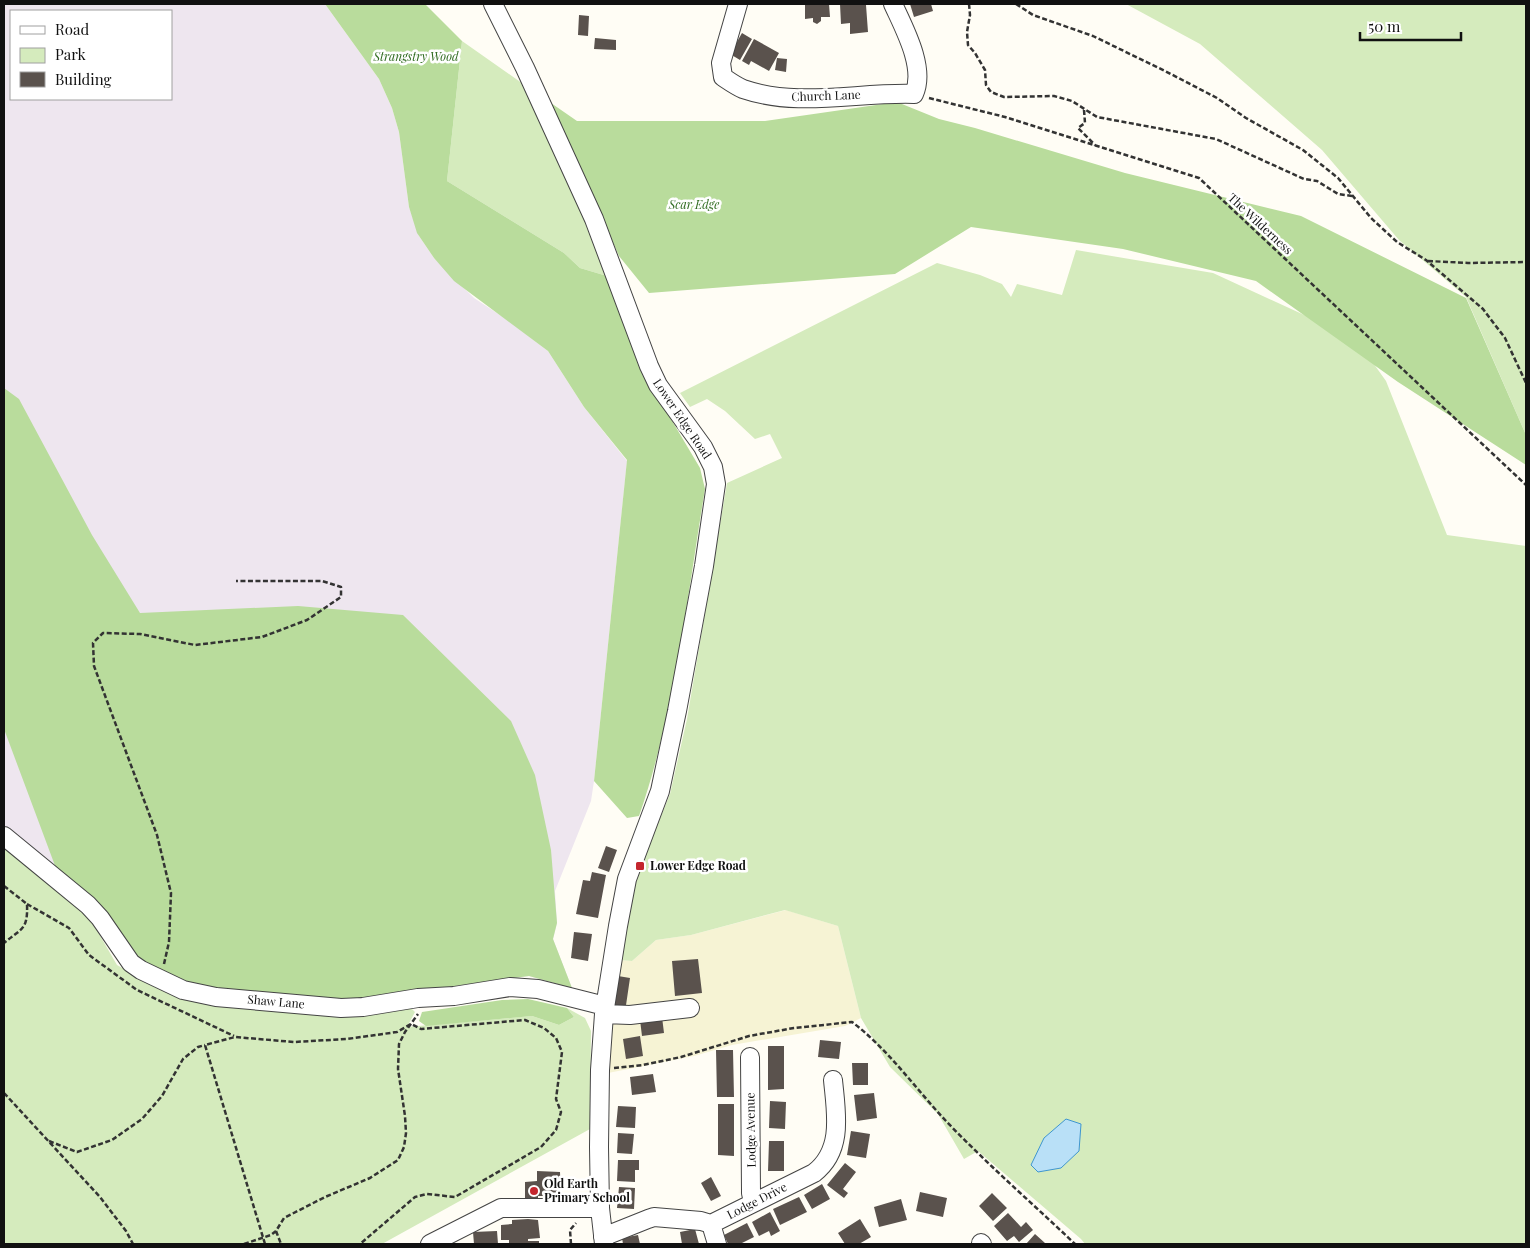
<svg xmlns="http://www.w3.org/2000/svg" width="1530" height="1248" font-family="'Playfair Display',serif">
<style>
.industrial{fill:#eee6ef;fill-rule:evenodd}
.farmland{fill:#f6f3d4}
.green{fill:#d5ebbd}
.forest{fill:#b9dc9c}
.water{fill:#b9e0f7;stroke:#3f96cf}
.building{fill:#5a524d}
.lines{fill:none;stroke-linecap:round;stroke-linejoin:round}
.minor-casing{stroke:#444;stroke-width:20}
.path{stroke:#333;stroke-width:2.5;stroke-dasharray:5 2.5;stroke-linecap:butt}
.minor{stroke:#fff;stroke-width:18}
.poi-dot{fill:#c4262e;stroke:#fff;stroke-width:2}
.labels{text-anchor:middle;stroke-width:5;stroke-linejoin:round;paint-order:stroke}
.park-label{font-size:12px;font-style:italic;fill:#2f6b1f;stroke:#fff}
.street-label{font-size:12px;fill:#111;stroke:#fff}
.poi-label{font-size:12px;font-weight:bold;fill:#111;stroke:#fff;text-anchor:start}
</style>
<rect width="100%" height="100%" fill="#fffdf5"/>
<path class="industrial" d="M4 4H325L379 79 392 108 399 132 409 207 419 236 434 258 474 298 506 319 548 351 584 407 627 461 594 781 591 801 555 891 557 923 553 939 572 988 529 976 339 1002 75 886 4 827ZM11 11H171V99H11Z"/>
<path class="farmland" d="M786 910 838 926 861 1018 845 1026 732 1045 694 1056 608 1073 612 1010 620 960 632 961 656 940 691 935Z"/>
<path class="green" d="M1126 4H1526V435L1466 297 1399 240 1322 150 1200 44Z
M462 41 526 86 579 206 607 276 580 268 564 253 447 181Z
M1076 250 1213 273 1326 325 1366 353 1386 381 1447 535 1526 546V1244H1085L1081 1239 978 1151 964 1159 938 1114 890 1067 861 1018 838 926 785 910 691 935 656 940 632 961 620 960 636 877 670 794 687 719 727 483 782 458 770 434 755 439 725 411 707 399 690 407 680 393 937 263 980 275 1002 284 1011 297 1017 284 1062 295Z
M4 844 88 915 117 965 147 982 410 1007 415 1012 407 1027 532 1016 559 1025 574 1017 567 1008 585 1018 591 1031 590 1129 382 1244H4Z"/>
<path class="forest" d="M325 4H425L462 41 447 181 564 253 580 268 607 276 643 376 668 414 700 468 705 489C687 597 675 713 639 816L627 818 594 781 627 460 584 407 548 351 454 281 434 258 417 233 409 207 399 132 392 108 379 79Z
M897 102 939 119 975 128 1125 173 1301 216 1466 298 1526 435V465L1398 382 1256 281 1123 249 971 227 895 274 649 293 619 256 551 103 577 121H765Z
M4 388 19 399 92 535 140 613 298 606 403 615 511 721 535 775 551 850 557 923 553 939 572 988 529 976 339 1002 213 990 170 977 138 960 57 871 4 729Z
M528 999 567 1008 574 1017 559 1025 532 1016 426 1026 419 1021 422 1012 502 1000Z"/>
<path class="water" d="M1066 1119 1081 1124 1079 1151 1061 1168 1038 1172 1031 1165 1044 1138Z"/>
<path class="building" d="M805 4H829L830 17H821V21L817 24 813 22V18L805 19Z
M840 4 866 5 868 32 850 34V23L841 24Z
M910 4H931L933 11 914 17Z
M579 15 589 16 588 36 578 35Z
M742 33 752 39 740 60 730 54Z
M595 38 616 40V50L594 49Z
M754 39 779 53 769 71 751 61 749 65 742 61Z
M777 58 787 59 786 72 775 70Z
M606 846 617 850 609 872 598 868Z
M592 872 606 875 598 918 576 914 583 880 590 881Z
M574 932 592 934 588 961 571 958Z
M698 959 702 993 675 996 672 961Z
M618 976 630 978 625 1012 613 1010Z
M662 1017 664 1033 642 1036 640 1020Z
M640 1036 643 1056 626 1059 623 1039Z
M820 1040 841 1042 839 1059 818 1057Z
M768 1046H784V1089L768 1090Z
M716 1050H733L734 1097H717Z
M852 1063H868V1085H853Z
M653 1074 656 1092 632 1095 630 1077Z
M874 1093 877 1118 857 1121 854 1095Z
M770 1101 786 1102 785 1129 769 1128Z
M718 1104H734V1156L718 1155Z
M618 1106 636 1107 635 1128 616 1127Z
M851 1131 870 1134 866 1158 847 1155Z
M618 1133 634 1134 632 1154 617 1153Z
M769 1141H784V1171H768Z
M618 1160H639V1170H635V1182L617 1181Z
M845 1163 856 1172 843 1189 848 1193 844 1198 827 1185Z
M537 1171 560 1172 561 1196H538V1199H525V1182L537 1181Z
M711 1177 721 1196 711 1201 701 1183Z
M822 1184 830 1199 812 1209 804 1195Z
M619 1187 635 1188 634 1209 617 1208Z
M920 1192 947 1198 943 1217 916 1211Z
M992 1193 1007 1208 993 1221 979 1206Z
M799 1197 807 1212 780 1225 773 1209Z
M901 1199 907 1220 879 1227 874 1207Z
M770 1212 780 1231 771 1236 769 1231 759 1236 752 1222Z
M1008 1213 1021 1227 1026 1222 1033 1230 1019 1242 1014 1236 1007 1241 994 1226Z
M528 1219 538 1220 540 1238 528 1239V1241H539V1244H509V1240H501V1225L512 1224V1220Z
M860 1219 871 1237 859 1244H845L838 1233Z
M747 1223 754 1237 740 1244H728L724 1235Z
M695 1229 699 1244H682L680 1232Z
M497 1231 498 1244H474L473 1232Z
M1035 1234 1045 1243 1044 1244H1026Z
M638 1235 640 1244H623L622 1238Z"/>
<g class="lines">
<g class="minor-casing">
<path id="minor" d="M493 4 525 68 594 219 649 366 658 385 703 447 713 467 716 484 704 566 677 711 660 791 627 879 618 926 604 1014 600 1070 599 1147 600 1208 604 1244
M738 4 721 63 723 77C729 81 736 86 743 89 798 108 857 92 914 94 926 68 904 28 893 4
M4 836 88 905 100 918 131 963 141 970 183 990 216 997 341 1008 363 1007 418 998 454 996 510 987 538 989 605 1006
M604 1014 630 1015 690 1008
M750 1057 751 1193 753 1202
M711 1224 717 1244
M603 1237 648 1219 654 1217 701 1221 711 1224 814 1173C844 1150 836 1112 833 1080
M981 1243 982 1244
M430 1244 501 1208H600"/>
</g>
<path class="path" d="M969 4 970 15 967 32 968 45 975 53 985 70 986 85 991 92 1004 97 1054 96 1072 101 1097 117 1216 139 1304 179 1317 181 1338 194 1352 196
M1016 4 1033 15 1093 36 1165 71 1217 98 1246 118 1303 150 1338 178 1371 218 1397 242 1426 260 1483 309 1505 338 1526 383
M929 98 1005 117 1199 178 1526 485
M1084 110 1085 123 1078 128 1095 145
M1428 261 1468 263 1526 262
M4 886 27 904C28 930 22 928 4 943
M27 904 69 928 89 955 137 990 234 1036
M164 964 169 942 171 893 157 835 94 666 93 643 103 633 140 634 195 645 262 637 307 620 341 597V587L322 581H236
M614 1068 643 1065 681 1057 749 1036 794 1028 852 1022C888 1049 915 1088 946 1121 987 1164 1032 1203 1075 1244
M4 1093 100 1197 126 1231 133 1244
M49 1141 77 1152 112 1140 142 1119 162 1096 183 1059 198 1047 205 1045
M276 1231 281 1244
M244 1244 271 1235 276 1231 284 1218 325 1197 370 1178 398 1160 404 1147 406 1133 405 1116 398 1069 399 1044 405 1032 418 1014
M265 1244 205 1045 235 1037 294 1042 347 1039 397 1032 411 1024 421 1029 525 1020 544 1028 556 1038 562 1052 556 1099 561 1112 556 1130 541 1147 455 1197 427 1194 415 1197 360 1244
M571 1244 570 1230 576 1223"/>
<use href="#minor" class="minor"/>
</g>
<g class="poi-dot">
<rect x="635" y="861" width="10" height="10" rx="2.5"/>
<circle cx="534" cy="1191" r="5"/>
</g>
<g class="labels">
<g class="park-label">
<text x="416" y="61">Strangstry Wood</text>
<text x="694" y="209">Scar Edge</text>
</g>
<g class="street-label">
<text transform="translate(826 96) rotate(-2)" y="4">Church Lane</text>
<text transform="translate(1260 224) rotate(43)" y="4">The Wilderness</text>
<text transform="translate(682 419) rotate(56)" y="4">Lower Edge Road</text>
<text transform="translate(276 1002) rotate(5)" y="4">Shaw Lane</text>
<text transform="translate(751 1130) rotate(-91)" y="4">Lodge Avenue</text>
<text transform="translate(757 1201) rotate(-27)" y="4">Lodge Drive</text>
</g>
<g class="poi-label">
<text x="650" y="870">Lower Edge Road</text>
<text x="544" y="1188">Old Earth<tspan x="544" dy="14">Primary School</tspan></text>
</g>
</g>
<rect width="1530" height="1248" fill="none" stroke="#111111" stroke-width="10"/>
<rect x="10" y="10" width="162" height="90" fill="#ffffff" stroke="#a0a0a0"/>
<rect x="20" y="26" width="25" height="8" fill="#ffffff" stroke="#a0a0a0"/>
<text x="55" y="35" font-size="15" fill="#111111">Road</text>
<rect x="20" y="48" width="25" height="15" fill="#d5ebbd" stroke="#a0a0a0"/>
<text x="55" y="60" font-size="15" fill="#111111">Park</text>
<rect x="20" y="72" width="25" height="15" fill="#5a524d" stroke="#a0a0a0"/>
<text x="55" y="85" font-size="15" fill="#111111">Building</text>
<path d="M1360 32v8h101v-8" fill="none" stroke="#111111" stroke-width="2.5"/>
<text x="1368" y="32" font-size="15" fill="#111111" stroke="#ffffff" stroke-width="4" paint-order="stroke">50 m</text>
</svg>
